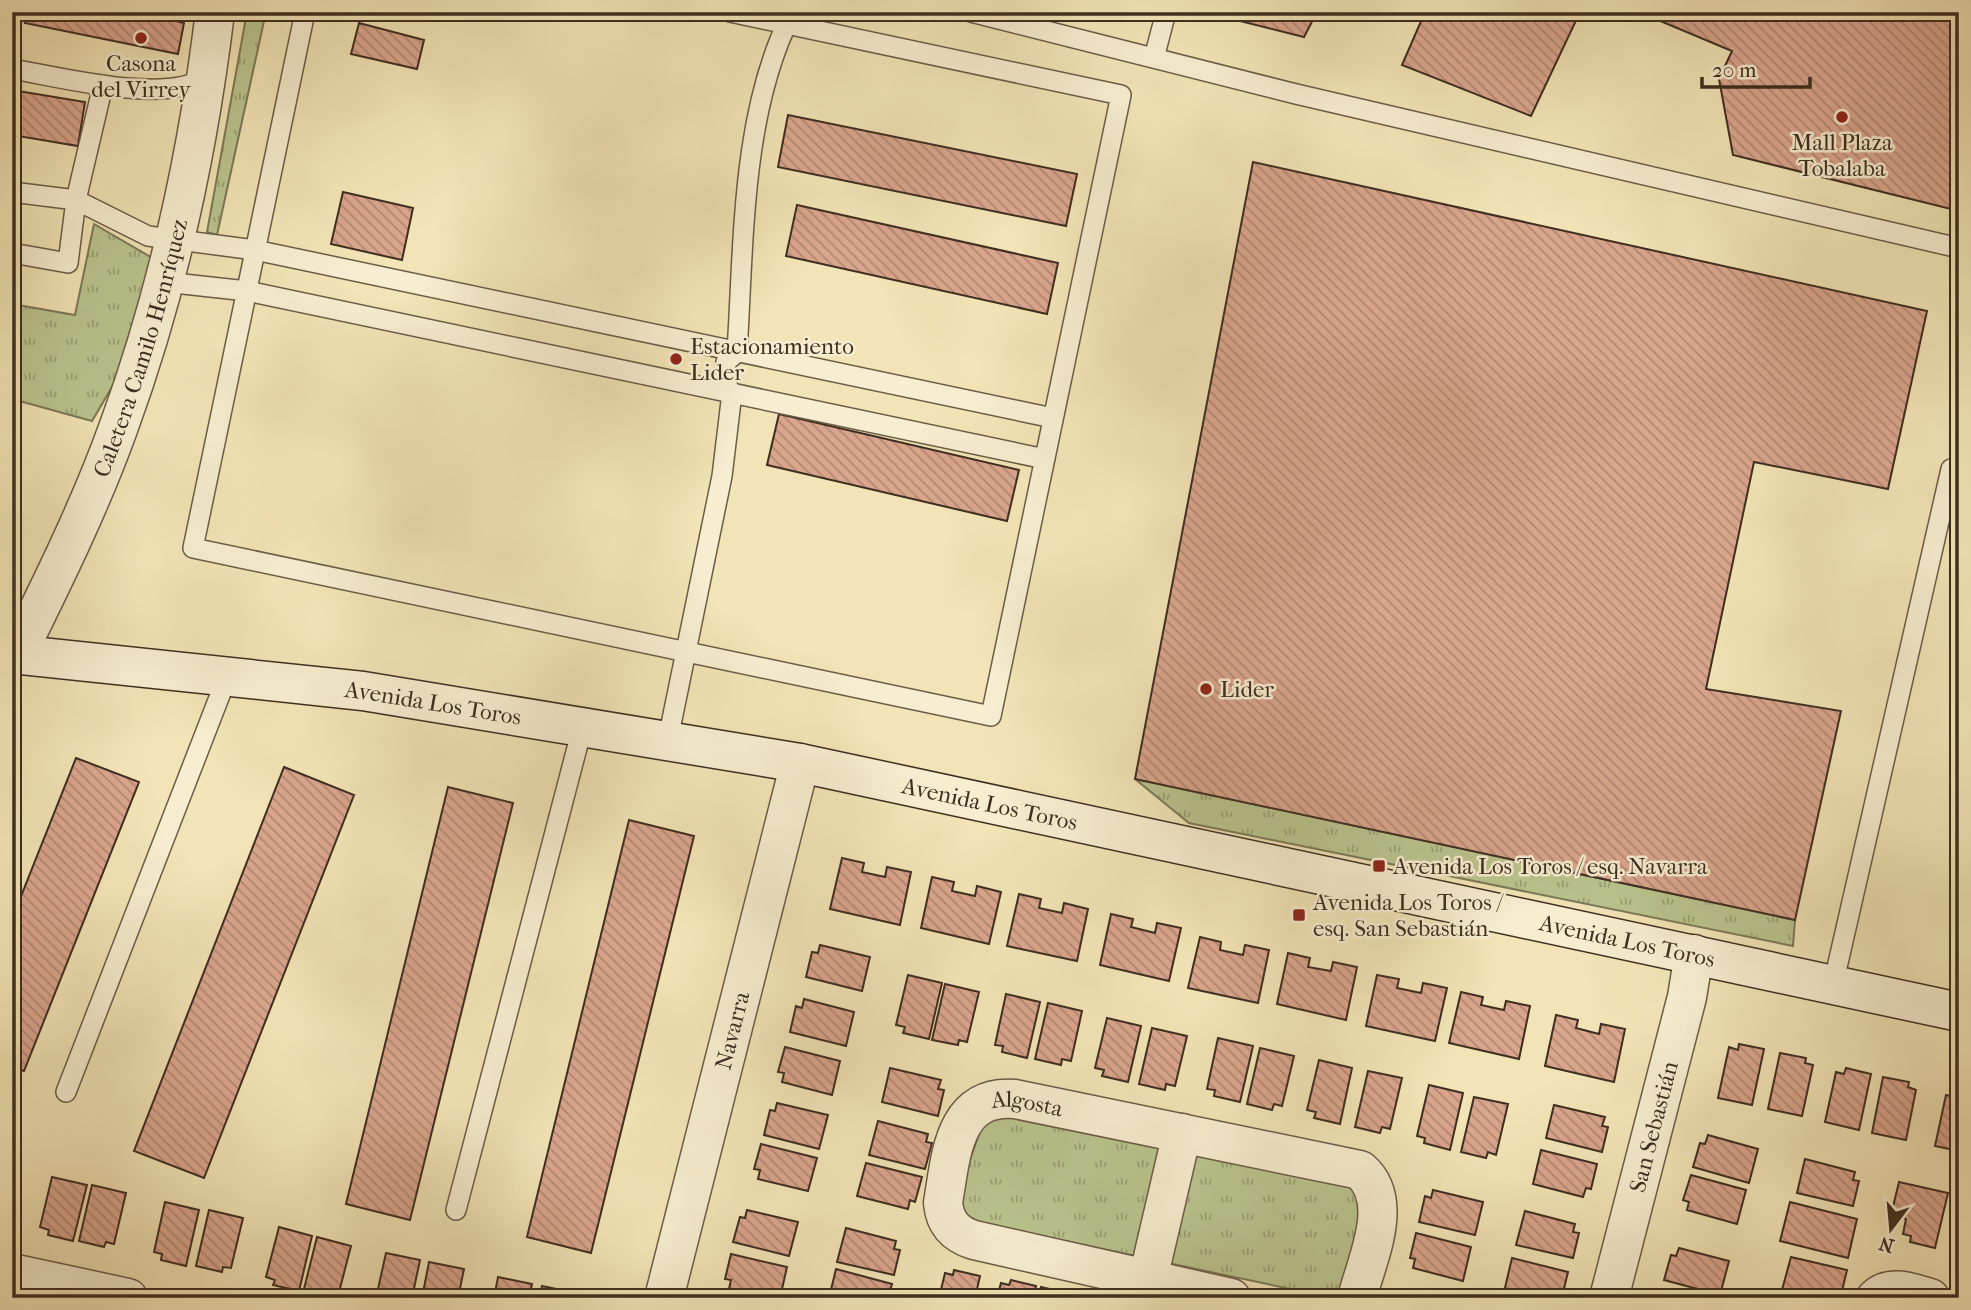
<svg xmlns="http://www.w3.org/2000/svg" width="1971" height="1310" font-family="'IM FELL French Canon',serif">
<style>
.grass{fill:url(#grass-tufts);stroke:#7c7957;stroke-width:2}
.building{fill:url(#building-back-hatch);stroke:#3e2e20;stroke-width:2}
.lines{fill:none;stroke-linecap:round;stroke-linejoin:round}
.lane-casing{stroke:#6b5c46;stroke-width:22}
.street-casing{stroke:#6b5c46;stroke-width:41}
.secondary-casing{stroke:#3e2e20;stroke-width:41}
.lane{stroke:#f7edd0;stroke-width:19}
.street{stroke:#f7edd0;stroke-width:38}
.secondary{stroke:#f7edd0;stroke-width:38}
.poi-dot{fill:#8f2418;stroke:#f7edd0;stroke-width:2.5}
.labels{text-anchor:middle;stroke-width:5;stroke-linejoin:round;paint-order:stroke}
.poi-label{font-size:23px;fill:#3e2e20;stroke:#f7edd0;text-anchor:start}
.street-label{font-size:23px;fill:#3e2e20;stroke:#f7edd0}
</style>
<defs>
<pattern id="grass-tufts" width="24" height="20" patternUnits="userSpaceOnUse" patternTransform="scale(1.75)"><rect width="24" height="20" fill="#bac48e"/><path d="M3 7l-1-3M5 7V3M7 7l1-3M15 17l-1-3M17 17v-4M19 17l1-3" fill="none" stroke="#99a074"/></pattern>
<pattern id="building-back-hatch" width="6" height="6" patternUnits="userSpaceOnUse" patternTransform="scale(1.75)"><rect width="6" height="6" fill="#daa58d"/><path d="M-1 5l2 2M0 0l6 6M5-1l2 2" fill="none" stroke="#b28773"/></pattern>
</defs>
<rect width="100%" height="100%" fill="#f2e4b6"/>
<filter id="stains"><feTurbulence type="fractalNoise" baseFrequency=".00286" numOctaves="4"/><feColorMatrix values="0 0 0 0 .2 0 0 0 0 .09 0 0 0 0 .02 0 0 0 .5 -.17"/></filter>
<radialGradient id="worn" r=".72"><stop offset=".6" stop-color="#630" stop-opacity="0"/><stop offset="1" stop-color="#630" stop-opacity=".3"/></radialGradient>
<path class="grass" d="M247 12H266L217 235 207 232Z
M94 224 154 259 119 375 92 421 12 399V304L75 315Z
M1135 779 1795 920 1793 946 1189 823Z
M1014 1107 1348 1177 1366 1200 1347 1291 1328 1297 966 1220 955 1201 985 1118Z"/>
<path class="building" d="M28 12H160L159 17 184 23 178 54 25 23Z
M1204 12H1317L1304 37Z
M1425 12H1580L1531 116 1402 65Z
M1639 12H1959V211L1733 155 1719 79 1732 51Z
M359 23 424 40 417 69 351 54Z
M12 90 85 102 78 146 12 135Z
M788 115 1077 174 1066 226 778 167Z
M1253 162 1927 311 1888 489 1754 462 1706 689 1841 711 1795 920 1135 779Z
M343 192 413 208 402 260 331 244Z
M797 205 1058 263 1047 314 786 256Z
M779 414 1019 470 1007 521 767 465Z
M76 758 139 782 24 1071 12 1067V919Z
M284 767 354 795 204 1178 134 1151Z
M448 787 513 803 410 1220 346 1204Z
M629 820 694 836 591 1253 527 1237Z
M842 858 864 863 862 872 885 877 887 867 911 872 900 925 830 909Z
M932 877 954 882 952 891 975 896 977 886 1001 892 989 944 921 928Z
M1019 894 1041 899 1039 908 1062 913 1064 903 1088 909 1077 961 1007 946Z
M1111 914 1133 919 1131 927 1155 933 1157 923 1181 928 1169 981 1100 965Z
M1200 937 1221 942 1220 950 1243 955 1245 945 1269 950 1258 1003 1188 988Z
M820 945 870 957 862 991 806 977 812 952 818 953Z
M1288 953 1310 958 1308 967 1331 971 1333 962 1357 967 1346 1020 1277 1004Z
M908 975 942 983 929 1039 903 1033 905 1027 896 1025Z
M1377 975 1399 979 1397 988 1421 993 1423 983 1447 988 1435 1041 1366 1026Z
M945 984 979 992 967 1042 959 1040 958 1045 932 1040Z
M1461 992 1483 997 1481 1005 1504 1010 1506 1001 1530 1006 1519 1059 1449 1043Z
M1006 994 1040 1002 1027 1058 1002 1052 1003 1046 995 1045Z
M804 999 854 1012 846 1046 790 1032 796 1006 802 1008Z
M1048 1003 1082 1011 1071 1061 1062 1059 1061 1065 1035 1059Z
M1556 1015 1578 1020 1576 1028 1599 1034 1601 1024 1625 1029 1614 1082 1545 1066Z
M1107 1018 1141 1026 1128 1082 1102 1076 1104 1070 1095 1068Z
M1152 1028 1187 1036 1175 1086 1166 1084 1165 1090 1139 1084Z
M1218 1038 1253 1046 1240 1102 1214 1096 1215 1090 1207 1089Z
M1739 1044 1764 1049 1752 1105 1718 1098 1729 1047 1738 1050Z
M785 1047 840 1061 832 1095 782 1082 784 1073 778 1072Z
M1260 1048 1294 1056 1282 1106 1274 1104 1272 1110 1247 1104Z
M1780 1053 1806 1058 1805 1063 1813 1065 1802 1116 1768 1109Z
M1319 1060 1352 1068 1340 1124 1314 1118 1316 1112 1307 1110Z
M890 1068 941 1080 938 1089 944 1090 938 1116 882 1102Z
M1846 1068 1871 1074 1859 1130 1825 1122 1836 1072 1844 1074Z
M1368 1071 1402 1078 1390 1129 1382 1127 1380 1133 1355 1127Z
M1883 1077 1909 1082 1908 1087 1916 1090 1906 1140 1872 1133Z
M1429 1085 1463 1093 1450 1150 1424 1143 1425 1138 1417 1136Z
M1956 1091 1959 1092V1151L1935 1146 1946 1095 1955 1097Z
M1474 1097 1508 1104 1496 1155 1488 1152 1486 1158 1461 1152Z
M777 1103 828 1115 819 1149 764 1135 770 1110 775 1111Z
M1554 1105 1605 1117 1602 1126 1608 1127 1602 1152 1546 1138Z
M878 1121 928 1134 926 1142 932 1143 925 1169 869 1155Z
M1708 1135 1758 1149 1749 1183 1693 1167 1700 1143 1705 1144Z
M761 1144 817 1158 808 1191 758 1179 760 1170 754 1169Z
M1541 1150 1597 1164 1591 1189 1586 1188 1583 1197 1533 1184Z
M1805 1159 1855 1172 1853 1180 1859 1181 1853 1206 1797 1193Z
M866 1163 922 1177 915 1202 910 1200 908 1209 857 1196Z
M1691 1175 1746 1190 1737 1224 1687 1210 1689 1202 1683 1200Z
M52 1177 87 1185 73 1241 48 1235 49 1230 40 1227Z
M1899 1182 1948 1193 1935 1248 1910 1242 1911 1236 1903 1234 1906 1219 1891 1215Z
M92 1185 126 1193 114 1244 106 1242 104 1247 79 1241Z
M1433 1190 1483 1202 1475 1235 1419 1222 1425 1196 1431 1198Z
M165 1202 199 1210 186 1266 161 1260 162 1254 154 1252Z
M1790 1202 1857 1219 1848 1258 1780 1241Z
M209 1210 243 1218 231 1268 223 1267 222 1272 196 1266Z
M747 1210 798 1222 789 1256 733 1242 740 1217 745 1218Z
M1525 1211 1575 1224 1573 1232 1579 1233 1573 1258 1516 1245Z
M279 1227 312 1236 299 1291 273 1285 275 1280 266 1277Z
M846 1228 896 1241 894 1249 900 1250 894 1275 837 1262Z
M1416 1233 1471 1247 1463 1281 1413 1268 1415 1259 1410 1258Z
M317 1237 351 1246 338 1296 329 1294 328 1298H322L303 1293Z
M1679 1248 1729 1261 1720 1295 1664 1280 1671 1255 1676 1256Z
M386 1253 420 1260 412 1298H376Z
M731 1254 787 1267 780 1298H765L729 1289 731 1280 725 1279Z
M1791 1257 1847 1270 1841 1295 1813 1298 1782 1290Z
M1512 1258 1568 1272 1562 1297 1528 1298 1504 1292Z
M429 1262 464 1269 458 1298H422Z
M836 1269 892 1284 888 1298H829Z
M954 1270 980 1276 975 1298H939L945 1273 953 1275Z
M498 1277 532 1284 529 1298H494Z
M1011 1280 1036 1286 1033 1298H997L1001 1283 1009 1285Z
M542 1286 576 1293 575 1298H539Z
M1041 1287 1067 1293 1066 1298H1039Z"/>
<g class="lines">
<g class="lane-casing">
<path id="lane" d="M305 12 193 548 991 716 1121 95 730 12
M971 12 1296 94 1959 248
M1154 58 1166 12
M12 69C60 77 166 105 206 77
M12 192 76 200 148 236 255 250 1053 418
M12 253 68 263 76 200 103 85
M165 282 247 291 1045 459
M668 739 722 476 732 393 724 382 726 362 737 352C744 243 741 112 792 13
M1833 985 1951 469
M66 1092 227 677
M456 1210 583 725"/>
</g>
<g class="street-casing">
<g id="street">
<path id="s1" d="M17 654C54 579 91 504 119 426 168 292 198 153 215 12"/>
<path d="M12 1273 128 1298"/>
<path d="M1148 1279 1182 1133"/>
<path id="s2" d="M664 1298 800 763"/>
<path id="s3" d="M1231 1298 974 1240C955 1234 945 1223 943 1203 951 1156 953 1094 1015 1099L1360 1170C1396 1201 1367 1259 1357 1298"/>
<path id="s4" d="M1609 1298 1687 997 1694 954"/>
<path d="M1876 1298C1891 1284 1912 1293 1930 1298"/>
</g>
</g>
<g class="secondary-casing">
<g id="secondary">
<path id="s5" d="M12 654 363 691 800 763 1959 1012"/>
</g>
</g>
<use href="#lane" class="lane"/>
<use href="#street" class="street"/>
<use href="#secondary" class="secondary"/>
</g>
<g class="poi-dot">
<circle cx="141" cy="38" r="7"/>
<circle cx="1842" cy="117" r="7"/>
<circle cx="676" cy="359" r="7"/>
<circle cx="1206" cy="689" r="7"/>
<rect x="1372" y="859" width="14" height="14" rx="3.5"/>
<rect x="1292" y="908" width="14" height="14" rx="3.5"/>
</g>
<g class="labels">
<g class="poi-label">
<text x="141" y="71" text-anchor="middle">Casona<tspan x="141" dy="26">del Virrey</tspan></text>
<text x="1842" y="150" text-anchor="middle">Mall Plaza<tspan x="1842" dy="26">Tobalaba</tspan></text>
<text x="690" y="354">Estacionamiento<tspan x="690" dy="26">Lider</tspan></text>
<text x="1220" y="697">Lider</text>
<text x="1393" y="874">Avenida Los Toros / esq. Navarra</text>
<text x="1313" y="910">Avenida Los Toros /<tspan x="1313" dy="26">esq. San Sebastián</tspan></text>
</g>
<g class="street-label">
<text dy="8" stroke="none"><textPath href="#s1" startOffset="331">Caletera Camilo Henríquez</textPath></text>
<text dy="8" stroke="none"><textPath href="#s5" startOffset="424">Avenida Los Toros</textPath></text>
<text dy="8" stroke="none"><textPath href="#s5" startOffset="990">Avenida Los Toros</textPath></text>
<text dy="8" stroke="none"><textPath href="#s5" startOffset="1642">Avenida Los Toros</textPath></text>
<text dy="8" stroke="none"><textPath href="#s2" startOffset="276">Navarra</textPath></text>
<text dy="8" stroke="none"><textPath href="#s3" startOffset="471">Algosta</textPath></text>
<text dy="8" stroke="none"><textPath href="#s4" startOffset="177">San Sebastián</textPath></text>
</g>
</g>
<rect width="1971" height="1310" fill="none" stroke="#f2e4b6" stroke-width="42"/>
<rect x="14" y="14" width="1943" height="1282" fill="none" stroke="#3e2e20" stroke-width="3.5"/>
<rect x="21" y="21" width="1929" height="1268" fill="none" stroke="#3e2e20" stroke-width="2"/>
<g transform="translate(1891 1229) rotate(196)" stroke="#f7edd0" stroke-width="5" paint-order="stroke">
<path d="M0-5L12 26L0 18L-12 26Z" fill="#3e2e20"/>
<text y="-10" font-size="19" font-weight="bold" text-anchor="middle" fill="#3e2e20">N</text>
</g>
<path d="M1702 77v10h108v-10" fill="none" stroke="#3e2e20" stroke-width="3.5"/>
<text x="1712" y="77" font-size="21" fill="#3e2e20" stroke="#f7edd0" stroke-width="5" paint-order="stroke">20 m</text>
<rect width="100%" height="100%" filter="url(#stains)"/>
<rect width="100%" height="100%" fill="url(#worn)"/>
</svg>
